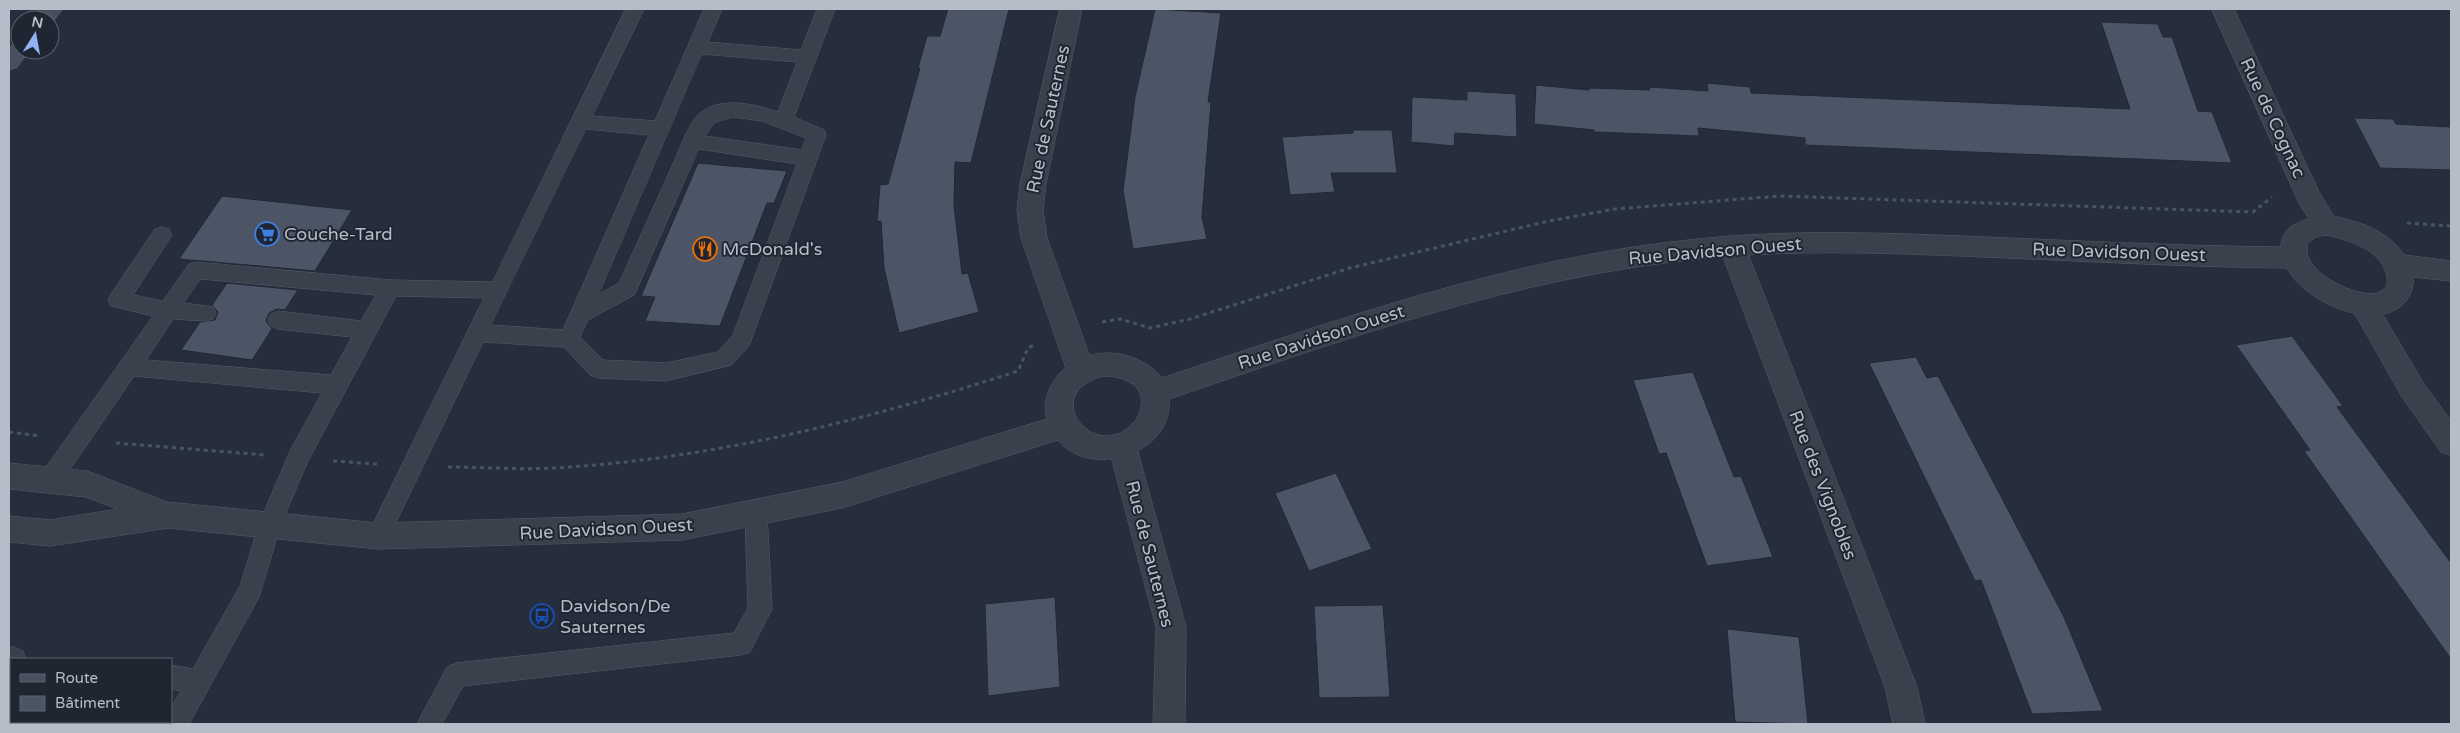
<svg xmlns="http://www.w3.org/2000/svg" width="2460" height="733" font-family="'Varela Round',sans-serif">
<style>
.building{fill:#4c5566;stroke:#212834}
.lines{fill:none;stroke-linecap:round;stroke-linejoin:round}
.service-casing{stroke:#555c68;stroke-width:1}
.minor-casing{stroke:#555c68;stroke-width:1}
.tertiary-casing{stroke:#555c68;stroke-width:1}
.secondary-casing{stroke:#434a56;stroke-width:1}
.path{stroke:#46575b;stroke-width:3;stroke-dasharray:4 4;stroke-linecap:butt}
.service{fill:#3a414d;fill-rule:evenodd}
.minor{fill:#3a414d;fill-rule:evenodd}
.tertiary{fill:#3a414d;fill-rule:evenodd}
.secondary{fill:#485060;fill-rule:evenodd}
.labels{text-anchor:middle;stroke-width:4;stroke-linejoin:round;paint-order:stroke}
.street-label{font-size:18px;fill:#b6bcc8;stroke:#1f2632}
.poi-label{font-size:18px;fill:#b6bcc8;stroke:#1f2632;text-anchor:start}
</style>
<rect width="100%" height="100%" fill="#262e3d"/>
<path class="building" d="M948 9H1009L971 163 955 162 954 205 962 274 968 273 979 312 899 333 884 268 881 221 877 222 880 185 888 184 920 68H918L927 36H940Z
M1155 9 1221 13 1208 102H1211L1202 217 1207 239 1133 249 1123 191 1135 97Z
M2101 22 2158 24 2163 37H2172L2198 111 2212 112 2232 163 1805 145V138L1698 128 1699 136 1594 132V130L1534 124 1536 85 1589 90V88L1650 90 1649 87 1708 91 1707 83 1750 87 1751 93 2130 109Z
M1467 91 1516 94 1517 137 1455 133 1454 146 1411 142 1412 97 1467 100Z
M2354 118 2393 119 2396 124 2451 127V170L2380 168Z
M1353 130H1392L1397 173H1331L1335 192 1290 195 1282 137 1353 133Z
M698 163 787 171 774 203H767L720 326 645 321 655 297 641 296Z
M222 196 352 210 315 271 179 259Z
M227 283 298 290 285 310 277 309 269 313 266 321 272 329 252 360 181 350 200 322 215 320 218 312 212 305Z
M2292 336 2343 406 2337 407 2451 563V659L2304 451 2310 450 2236 345Z
M1916 357 1927 378 1938 376 2064 617 2103 711 2032 714 1981 580 1975 581 1869 363Z
M1693 372 1734 477 1741 476 1773 557 1707 566 1666 453 1659 454 1633 380Z
M1336 473 1372 549 1309 571 1275 493Z
M1055 597 1060 687 988 696 985 604Z
M1383 605 1390 697 1319 698 1314 606Z
M1727 629 1799 637 1808 724 1735 722Z"/>
<g class="lines">
<g class="service-casing">
<path id="service" d="M626 9H644L592 116 655 121 704 9H722L708 42 801 50 817 9H835L794 117 824 130 826 135 749 346 731 365 666 381 598 378 590 375 564 347 483 342 386 543 378 546 370 543 367 536 484 298 396 296 308 461 281 524 259 597 189 724H164L165 722H171V708L181 691 171 689V665L193 669 240 586 259 524 290 451 322 393 134 376 58 487 50 490 42 487 39 480 42 473 153 316 111 306 108 300 111 294 155 229 162 227 169 229 172 235 133 295 163 301 189 264 196 262 390 280 492 282ZM702 54 797 62 778 112C754 104 722 96 700 113 689 122 679 151 673 164 655 204 637 244 619 283L599 294ZM733 117 762 121 806 138 802 150 705 136 714 123ZM586 129 649 135 563 330 491 325ZM699 149 797 164 733 335 718 352 666 363 603 360 580 337 588 320 634 295ZM201 279 376 295 361 321 278 311 271 314 268 320 271 326 278 329 352 337 331 375 146 360 173 319 206 321 213 319 216 313 213 307 184 303Z
M756 504 764 507 767 514 772 609 750 652 741 655 463 686 442 724H417L447 667 456 663 734 633 748 608 745 514 748 507Z
M14 647 23 651 26 659H11V671H9V648Z
M109 722H133L132 724H108Z"/>
</g>
<g class="minor-casing">
<path id="minor" d="M1060 9H1082L1046 184 1043 210 1047 238 1095 371 1091 379 1081 383 1071 379 1067 371 1021 238 1017 210 1020 184Z
M2212 9H2234L2319 192 2339 225 2335 232 2326 235 2317 232 2299 203Z
M1732 236 1741 239 1745 246 1917 687 1925 724H1893L1885 687 1719 246 1723 239Z
M2363 293 2372 296 2422 381 2451 421V455L2441 452 2402 397 2354 312 2350 304 2354 296Z
M1122 433 1132 436 1136 445 1186 627 1185 724H1153L1156 627 1108 445 1112 436Z"/>
</g>
<g class="tertiary-casing">
<path id="tertiary" d="M2326 215C2356 220 2387 229 2404 255L2451 261V281L2413 277C2414 288 2410 298 2402 305 2371 332 2303 300 2287 268 2186 267 2085 261 1984 257 1889 253 1793 249 1699 259 1516 277 1342 340 1169 399 1174 454 1090 480 1058 440L842 508 682 540 378 549 168 528 50 546 9 542V516L50 520 118 509 86 497 9 489V463L87 471 167 502 378 523 682 514 842 482 1047 419C1043 407 1046 397 1051 386 1073 343 1134 344 1162 378 1337 320 1513 257 1698 239 1793 229 1889 233 1984 237 2083 241 2182 246 2281 247 2281 223 2307 219 2326 215ZM2326 235C2351 240 2391 253 2387 286 2384 289 2381 292 2377 293 2358 298 2317 277 2309 259 2307 255 2307 249 2307 244L2314 238ZM1103 376C1121 376 1145 383 1141 407 1140 412 1139 416 1135 421 1097 467 1036 394 1103 376Z"/>
</g>
<g class="secondary-casing">
<path id="secondary" d="M40 9H63L50 26V20H32Z
M20 40V50H30L17 68 9 70C9 56 4 45 20 40Z"/>
</g>
<path class="path" d="M2407 223 2451 226
M1102 322 1120 319 1150 328 1190 319 1350 268 1549 221 1615 209 1780 196 2253 212 2272 197
M9 432 40 436
M116 443 265 455
M333 461 377 464
M448 467C483 467 519 470 554 468 713 459 867 420 1018 371L1028 348 1034 345"/>
<use href="#service" class="service"/>
<use href="#minor" class="minor"/>
<use href="#tertiary" class="tertiary"/>
<use href="#secondary" class="secondary"/>
</g>
<defs>
<g id="supermarket-ring" transform="scale(1.25)"><circle r="9.5" fill="#1f2632" stroke="#3f7fe0" stroke-width="1.5"/><path d="M-6-5.5h2.5l.6 2H6L4.5 2H-2.5L-4.4-4H-6ZM-1.5 3.2a1.3 1.3 0 1 0 .1 0ZM3 3.2a1.3 1.3 0 1 0 .1 0Z" fill="#3f7fe0"/></g>
<g id="restaurant-ring" transform="scale(1.25)"><circle r="9.5" fill="#1f2632" stroke="#e8710a" stroke-width="1.5"/><path d="M-5-6h1v4h1v-4h1v4h1v-4h1v5L-1.5 .5V6h-2V.5L-5-1ZM5-6V6H3V1.5H1.5Q1.5-4 5-6Z" fill="#e8710a"/></g>
<g id="bus-ring" transform="scale(1.25)"><circle r="9.5" fill="#1f2632" stroke="#1a4fb4" stroke-width="1.5"/><path d="M-5-6H5V4H4V6H2V4H-2V6H-4V4H-5ZM-3.5-4V0h7V-4ZM-3.5 1.2v1.5H-2V1.2ZM2 1.2v1.5H3.5V1.2Z" fill="#1a4fb4"/></g>
</defs>
<g fill-rule="evenodd">
<use href="#supermarket-ring" x="267" y="234"/>
<use href="#restaurant-ring" x="705" y="249"/>
<use href="#bus-ring" x="542" y="616"/>
</g>
<g class="labels">
<g class="street-label">
<text transform="translate(2273 118) rotate(65)" y="6">Rue de Cognac</text>
<text transform="translate(1048 119) rotate(-78)" y="6">Rue de Sauternes</text>
<text transform="translate(1715 251) rotate(-5)" y="6">Rue Davidson Ouest</text>
<text transform="translate(2119 252) rotate(2)" y="6">Rue Davidson Ouest</text>
<text transform="translate(1321 337) rotate(-18)" y="6">Rue Davidson Ouest</text>
<text transform="translate(1823 485) rotate(69)" y="6">Rue des Vignobles</text>
<text transform="translate(606 529) rotate(-3)" y="6">Rue Davidson Ouest</text>
<text transform="translate(1150 554) rotate(76)" y="6">Rue de Sauternes</text>
</g>
<g class="poi-label">
<text x="284" y="240">Couche-Tard</text>
<text x="722" y="255">McDonald's</text>
<text x="560" y="612">Davidson/De<tspan x="560" dy="21">Sauternes</tspan></text>
</g>
</g>
<rect width="2460" height="733" fill="none" stroke="#b6bcc8" stroke-width="20"/>
<rect x="10" y="658" width="162" height="65" fill="#1f2632" stroke="#5b626e"/>
<rect x="20" y="674" width="25" height="8" fill="#485060" stroke="#5b626e"/>
<text x="55" y="683" font-size="15" fill="#b6bcc8">Route</text>
<rect x="20" y="696" width="25" height="15" fill="#4c5566" stroke="#5b626e"/>
<text x="55" y="708" font-size="15" fill="#b6bcc8">Bâtiment</text>
<g transform="translate(35 35) rotate(11)"><circle r="24" fill="#1f2632" stroke="#5b626e"/>
<path d="M0-4L9 19L0 12L-9 19Z" fill="#91b1f2"/>
<text y="-8" font-size="14" font-weight="bold" text-anchor="middle" fill="#b6bcc8">N</text>
</g>
</svg>
